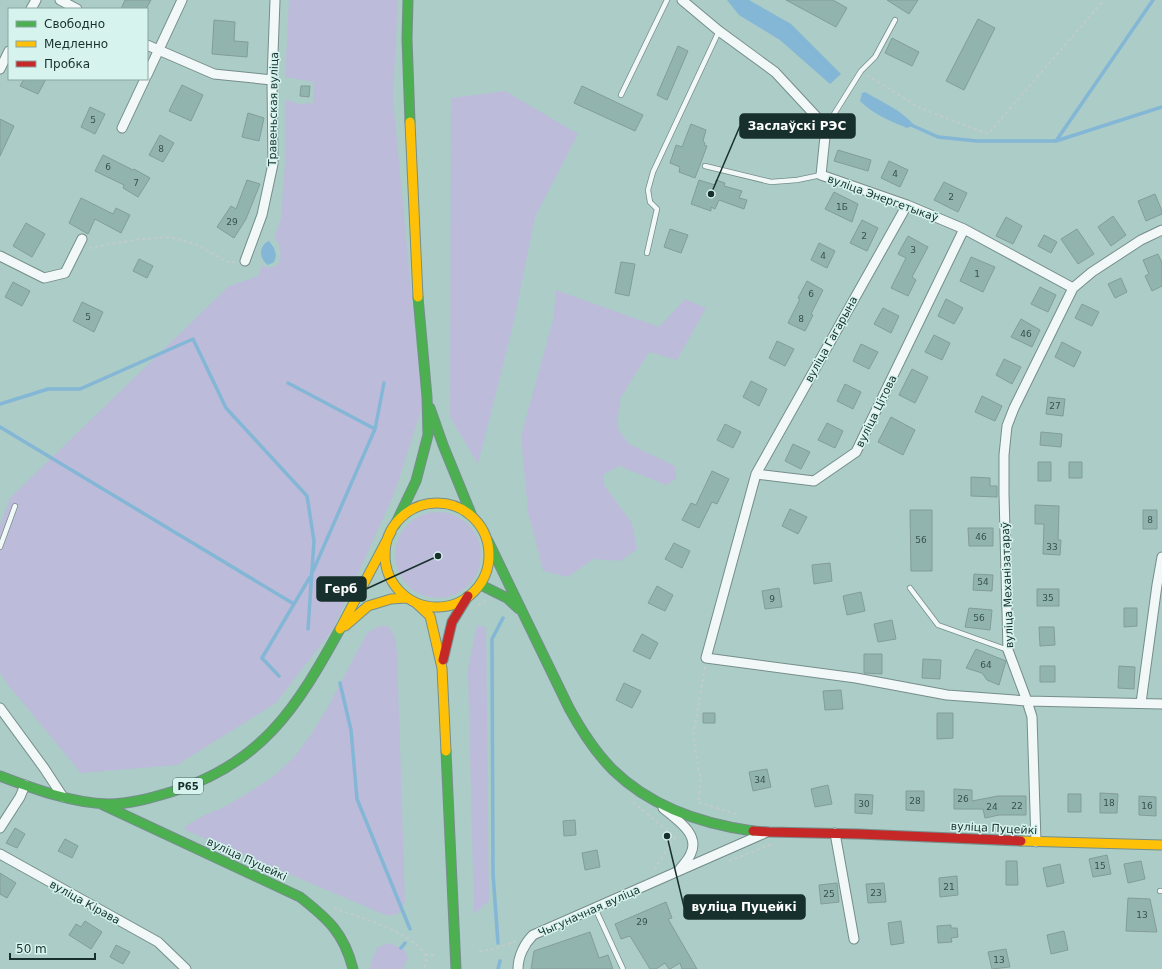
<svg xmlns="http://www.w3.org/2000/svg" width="1162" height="969" font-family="'DejaVu Sans',sans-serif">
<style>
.green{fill:#bcbcda}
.water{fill:#84b6d6}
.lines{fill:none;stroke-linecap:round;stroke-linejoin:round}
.stream{stroke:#84b6d6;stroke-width:3.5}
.building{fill:#92b4af;stroke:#839d99}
.lane-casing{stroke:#758e8a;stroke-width:6}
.street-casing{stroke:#758e8a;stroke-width:11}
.fast-casing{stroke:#758e8a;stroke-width:11}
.slow-casing{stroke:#758e8a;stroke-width:11}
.jam-casing{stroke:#758e8a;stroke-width:11}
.path{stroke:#c2cbca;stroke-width:2;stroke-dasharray:3 3;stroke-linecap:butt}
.lane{stroke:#f2f7f7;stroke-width:4.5}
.street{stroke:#f2f7f7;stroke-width:9}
.fast{stroke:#4caf50;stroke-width:9}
.slow{stroke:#ffc107;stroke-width:9}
.jam{stroke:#c62828;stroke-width:9}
.labels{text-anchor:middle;stroke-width:3;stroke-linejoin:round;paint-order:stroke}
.number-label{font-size:9px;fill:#37524e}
.shield{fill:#d6f3ee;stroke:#516a67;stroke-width:1}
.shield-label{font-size:10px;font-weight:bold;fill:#18302d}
.street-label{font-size:11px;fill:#18302d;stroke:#d6f3ee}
.leader{fill:none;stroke:#18302d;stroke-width:1.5}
.callout-dot{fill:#18302d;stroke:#d6f3ee;stroke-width:1.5}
.callout{fill:#18302d;stroke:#18302d;stroke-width:1.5}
.callout-label{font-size:12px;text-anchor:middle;font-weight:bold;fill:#fff}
</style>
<rect width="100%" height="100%" fill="#abccc7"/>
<path class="green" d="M289 0H398L393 98 422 407 395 492 333 629 276 703 177 765 81 773 9 686 0 673V525L10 498 229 286 258 276 262 265 268 268 278 265C281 255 282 246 274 238L281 219 285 165V99L299 104 313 103 314 82 285 77Z
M505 91 578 134 535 217 514 321 478 464 450 417 451 98Z
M556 290 659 327 685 299 706 308 677 360 649 352 620 399 617 428 629 444 675 466 676 479 666 485 620 466 604 474V485L632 523 637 549 621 561 593 559 568 577 543 571 528 512 521 436 553 320Z
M395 555a43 43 0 1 1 86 0a43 43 0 1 1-86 0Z
M384 625 389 627 394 635 397 652 405 902 400 913 388 916 185 830V826L205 815 224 807 248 793 275 775 295 756 312 733 329 705 367 633 377 627Z
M477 625 486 627 489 901 474 914 468 669Z
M389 943 404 949 408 957 403 969H370L372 959 378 947Z"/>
<path class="water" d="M727 0H749L791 24 841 74 830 84 780 40 739 15Z
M865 92C882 102 901 110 914 125L907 128C890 121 873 114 860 101L862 93Z
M269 241 274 248 276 256 274 262 268 265C259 259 258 246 269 241Z"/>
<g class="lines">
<path class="stream" d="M909 124 938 137 977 141H1056L1162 107
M1056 141 1153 0
M288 383 375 429 384 383
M0 404 48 389H80L193 339 226 408 307 496 314 541 308 629
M0 427 294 604
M313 571 375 429
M279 676 262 658 310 577
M340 683 351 730 357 799 410 929
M498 943 493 874 492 639 503 618
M401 948 405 943
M498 969 500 961"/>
</g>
<path class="building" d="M125 0H151L146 9H121Z
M786 0H833L847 8 836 27Z
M887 0H918L909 14Z
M978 19 995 28 964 90 946 81Z
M214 20 235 22 234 41 248 42 247 57 212 54Z
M892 38 919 52 912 66 885 53Z
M678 46 688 51 667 100 657 95Z
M24 79H46L38 94 20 86Z
M182 85 203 95 191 121 169 111Z
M301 86H310L309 97 300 96Z
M582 86 643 115 635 131 574 103Z
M90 107 105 114 95 134 81 127Z
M248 113 264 118 259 141 242 137Z
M0 119 14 126 0 156Z
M691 124 706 130 703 141 705 143 704 145 707 146 695 178 679 172 680 167 670 163 676 145 682 147Z
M160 135 174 143 163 162 149 155Z
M838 150 871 160 868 171 834 161Z
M103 155 133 170 134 169 150 178 138 197 123 188 124 185 95 171Z
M889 161 908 170 900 187 881 178Z
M247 180 260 184 246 219 234 238 217 227 231 206 236 209Z
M699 180 715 185 716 180 725 183 724 186 742 191 739 198 747 200 744 209 719 200 715 209 711 207V211L691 204Z
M944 182 967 193 958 212 934 200Z
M834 192 858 204 852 222 825 209Z
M1155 194 1162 211V214L1146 221 1138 201Z
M81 198 113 214 116 208 130 215 121 233 95 219 88 234 69 223Z
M1113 216 1126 235 1111 246 1098 227Z
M1006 217 1022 226 1013 244 996 236Z
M862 220 878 228 867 251 850 243Z
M26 223 45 234 32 257 13 246Z
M670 229 688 235 681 253 664 247Z
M1077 229 1094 254 1078 264 1061 239Z
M1044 235 1057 242 1051 253 1038 246Z
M908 236 928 247 912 277 916 280 908 296 891 288 906 258 898 254Z
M819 243 835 251 827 268 811 260Z
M1158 254 1162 263V286L1152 291 1145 276 1149 274 1143 260Z
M971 257 995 267 983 292 960 281Z
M139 259 153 266 147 278 133 271Z
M621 262 635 264 629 296 615 293Z
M1121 278 1127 292 1115 298 1108 284Z
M807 281 823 290 811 314 813 315 805 331 788 323 800 299 798 298Z
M13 282 30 291 22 306 5 297Z
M1040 287 1056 295 1048 312 1031 304Z
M946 299 963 308 954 324 938 316Z
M82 302 103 312 94 332 73 321Z
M1082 304 1099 312 1092 326 1075 318Z
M883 308 899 316 891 333 874 324Z
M1021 319 1040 330 1032 347 1011 337Z
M934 335 950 343 942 360 925 352Z
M777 341 794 349 785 366 769 358Z
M1062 342 1081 352 1074 367 1055 357Z
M861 344 878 352 869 369 853 361Z
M1004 359 1021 367 1012 384 996 375Z
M912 369 928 377 915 403 899 395Z
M751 381 767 389 759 406 743 397Z
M845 384 861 392 853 409 837 401Z
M982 396 1002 406 995 421 975 412Z
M1048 397 1065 399 1063 416 1046 414Z
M891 417 915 430 903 455 878 442Z
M827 423 843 431 835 448 818 440Z
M725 424 741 432 733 448 717 440Z
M1041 432 1062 434 1061 447 1040 445Z
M793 444 810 452 801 469 785 461Z
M1038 462H1051V481H1038Z
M1069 462H1082V478H1069Z
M712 471 729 479 717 504 712 502 699 528 682 520 691 503 696 505Z
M971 477 990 478V486H997V497L971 496Z
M1035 505 1059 506 1058 540H1061L1060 555 1043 554 1044 524H1035Z
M790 509 807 517 798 534 782 526Z
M910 510H932V571H911Z
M1143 510H1157V529H1143Z
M968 528H993V546H969Z
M674 543 690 551 682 568 665 559Z
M830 563 832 581 814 584 812 565Z
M974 574 993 575 992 591 973 590Z
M657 586 673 595 665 611 648 603Z
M779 588 782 607 765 609 762 591Z
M1037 589H1059V606H1037Z
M861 592 865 611 847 615 843 596Z
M969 608 992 610 990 630 965 627Z
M1124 608H1137V626L1124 627Z
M892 620 896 639 878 642 874 624Z
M1039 627H1054L1055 645 1040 646Z
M642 634 658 643 650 659 633 651Z
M976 649 1006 661 999 685 987 680 982 673 966 668Z
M864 654H882V674L864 673Z
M923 659 941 660 940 679 922 678Z
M1040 666H1055V682H1040Z
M1119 666 1135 667 1134 689 1118 688Z
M624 683 641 691 632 708 616 700Z
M841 690 843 709 825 710 823 691Z
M703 713H715V723H703Z
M937 713H953V738L937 739Z
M767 769 771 787 753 791 749 772Z
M828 785 832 804 815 807 811 789Z
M954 789 972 790V801L998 796H1026V815H999L985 818 983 809H954Z
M906 791H924V811L906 810Z
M1100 793 1118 794 1117 813H1100Z
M855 794 873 795 872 814 855 813Z
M1068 794H1081V812H1068Z
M1139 796 1156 797V816L1139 815Z
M575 820 576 835 564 836 563 821Z
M15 828 25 834 17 848 6 843Z
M65 839 78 846 72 858 58 851Z
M597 850 600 867 585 870 582 853Z
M1107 855 1111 874 1093 877 1089 859Z
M1006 861H1017L1018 885H1006Z
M1141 861 1145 879 1128 883 1124 864Z
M1060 864 1064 883 1047 887 1043 868Z
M0 873 16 883 7 898 0 894Z
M957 876 958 895 940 897 939 878Z
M837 883 839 902 821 904 819 885Z
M884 883 886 902 868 903 866 884Z
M1128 898 1150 899 1157 932 1126 931Z
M666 902 672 918 668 919 697 969H682L680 963 670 969H669L665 963 656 969H650L630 936 621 939 615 924Z
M85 921 102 932 91 949 69 935 76 924 81 927Z
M901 921 904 943 891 945 888 923Z
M951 925V928H957L958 937 951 938 952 942 938 943 937 926Z
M1064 931 1068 950 1051 954 1047 935Z
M590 932 599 958 608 955 613 969H531L534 951Z
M116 945 130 952 123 964 110 957Z
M1006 949 1010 967 992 969 988 952Z"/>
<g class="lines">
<g class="lane-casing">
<path id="lane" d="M621 95 667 0
M826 127 861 71 875 57 895 20
M705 166 771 182 797 180 821 175
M647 253 657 209 650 202 648 190 653 172 719 31
M0 547 15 506
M910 588 938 625 1008 650
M1160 891H1162
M595 908 623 969"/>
</g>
<g class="street-casing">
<path id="street" d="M60 0 77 9
M682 0 719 31 775 72 826 127 821 175 907 205 964 229 1073 288
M31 9 36 0
M147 45 214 74 272 80
M0 69 9 51
M147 75 182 0
M122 128 145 79
M964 229 856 452 814 481 756 474 706 658 856 678 947 695 1027 701 1008 650 1004 494V455L1007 426 1014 408 1073 288 1092 272 1141 240 1162 230
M0 256 44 278 65 273 82 239
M245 261 262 215 273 164 272 80 275 0
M756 474 907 205
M1141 703 1157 585 1162 557
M0 708 44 768 63 797
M663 808C676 819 700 834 691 853 689 859 684 864 680 869
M0 828 20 797 25 785
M835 833 854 939
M1036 842 1032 717 1027 701 1162 704
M0 854 158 942 186 969
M518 969C518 957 524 944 533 935L765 833"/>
</g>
<g class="fast-casing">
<path id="fast" d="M408 0 407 39 410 122
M430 408 443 445 472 516
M395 525 416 481 428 435 427 397 418 297
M488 541 569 708C581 730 595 752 613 770 650 806 702 824 753 831
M481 585 507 598 519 609
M446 751 456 969
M0 776C34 789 72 803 108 804 130 804 151 798 171 792 262 764 297 707 340 629
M101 804 300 897C328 919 344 933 353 969"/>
</g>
<g class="slow-casing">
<path id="slow" d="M410 122 418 297
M385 555a52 52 0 1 1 104 0a52 52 0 1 1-104 0Z
M417 604 430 616 442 668 446 751
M345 626 368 606 391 599 406 598
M340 629 391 532
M1021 841 1162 845"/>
</g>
<g class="jam-casing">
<path id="jam" d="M443 660 452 622 468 596
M753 831 769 832 859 834 1021 841"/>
</g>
<path class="path" d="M867 75 920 108 988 134 1104 0
M89 248 134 240 169 237 198 245 227 262H236
M478 605 487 601
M705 667 693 736 701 782 698 802 738 815
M633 802 675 837 654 870
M729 861 772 844
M334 908C356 916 414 933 424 954 427 959 426 964 424 969
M479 951 495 949 516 941
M425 955H434"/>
<use href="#lane" class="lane"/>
<use href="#street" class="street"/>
<use href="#fast" class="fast"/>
<use href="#slow" class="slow"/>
<use href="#jam" class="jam"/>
</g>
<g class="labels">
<g class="number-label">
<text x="93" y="123">5</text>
<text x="161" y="152">8</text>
<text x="108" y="170">6</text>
<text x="895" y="177">4</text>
<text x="136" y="186">7</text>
<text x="951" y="200">2</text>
<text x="842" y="210">1Б</text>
<text x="232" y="225">29</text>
<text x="864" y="239">2</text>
<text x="913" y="253">3</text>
<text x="823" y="259">4</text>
<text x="977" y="277">1</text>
<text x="811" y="297">6</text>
<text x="88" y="320">5</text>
<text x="801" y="322">8</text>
<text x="1026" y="337">46</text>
<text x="1055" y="409">27</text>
<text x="1150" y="523">8</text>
<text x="981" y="540">46</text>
<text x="921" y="543">56</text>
<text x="1052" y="550">33</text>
<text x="983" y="585">54</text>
<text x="1048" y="601">35</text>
<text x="772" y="602">9</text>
<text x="979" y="621">56</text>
<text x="986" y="668">64</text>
<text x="760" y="783">34</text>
<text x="963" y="802">26</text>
<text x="915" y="804">28</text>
<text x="1109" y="806">18</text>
<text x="864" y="807">30</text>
<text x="1017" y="809">22</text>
<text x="1147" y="809">16</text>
<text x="992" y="810">24</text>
<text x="1100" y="869">15</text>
<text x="949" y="890">21</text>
<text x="876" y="896">23</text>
<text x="829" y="897">25</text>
<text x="1142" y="918">13</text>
<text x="642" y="925">29</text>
<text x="999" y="963">13</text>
</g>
<rect class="shield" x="173" y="778" width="30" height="16" rx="3"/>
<g class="shield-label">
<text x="188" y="790">Р65</text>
</g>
<g class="street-label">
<text transform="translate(273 109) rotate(-89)" y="4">Травеньская вуліца</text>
<text transform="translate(883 198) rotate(20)" y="4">вуліца Энергетыкаў</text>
<text transform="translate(831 339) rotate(-61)" y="4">вуліца Гагарына</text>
<text transform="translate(876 411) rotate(-64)" y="4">вуліца Цітова</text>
<text transform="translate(1007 585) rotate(-92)" y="4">вуліца Механізатараў</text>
<text transform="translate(994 828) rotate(3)" y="4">вуліца Пуцейкі</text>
<text transform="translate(247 859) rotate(25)" y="4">вуліца Пуцейкі</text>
<text transform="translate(85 902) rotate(29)" y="4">вуліца Кірава</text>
<text transform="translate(589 911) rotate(-24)" y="4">Чыгуначная вуліца</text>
</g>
</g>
<path class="leader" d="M711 194L740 126M438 556L366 589M667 836L684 907"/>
<g class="callout-dot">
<circle cx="711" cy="194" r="4"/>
<circle cx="438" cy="556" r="4"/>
<circle cx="667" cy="836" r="4"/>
</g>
<g class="callout">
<rect x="740" y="114" width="115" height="24" rx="4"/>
<rect x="317" y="577" width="49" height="24" rx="4"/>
<rect x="684" y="895" width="121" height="24" rx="4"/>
</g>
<g class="callout-label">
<text x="797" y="130">Заслаўскі РЭС</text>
<text x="341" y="593">Герб</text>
<text x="744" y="911">вуліца Пуцейкі</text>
</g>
<rect x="8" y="8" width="140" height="72" fill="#d6f3ee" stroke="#8aa5a1"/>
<rect x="16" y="21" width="20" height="6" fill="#4caf50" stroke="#8aa5a1"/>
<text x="44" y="28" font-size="12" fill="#18302d">Свободно</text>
<rect x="16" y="41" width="20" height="6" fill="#ffc107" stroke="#8aa5a1"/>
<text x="44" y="48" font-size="12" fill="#18302d">Медленно</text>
<rect x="16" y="61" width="20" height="6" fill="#c62828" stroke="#8aa5a1"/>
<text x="44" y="68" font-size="12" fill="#18302d">Пробка</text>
<path d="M10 953v6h85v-6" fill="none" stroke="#18302d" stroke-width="2"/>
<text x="16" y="953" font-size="12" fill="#18302d" stroke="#d6f3ee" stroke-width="3" paint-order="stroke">50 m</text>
</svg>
